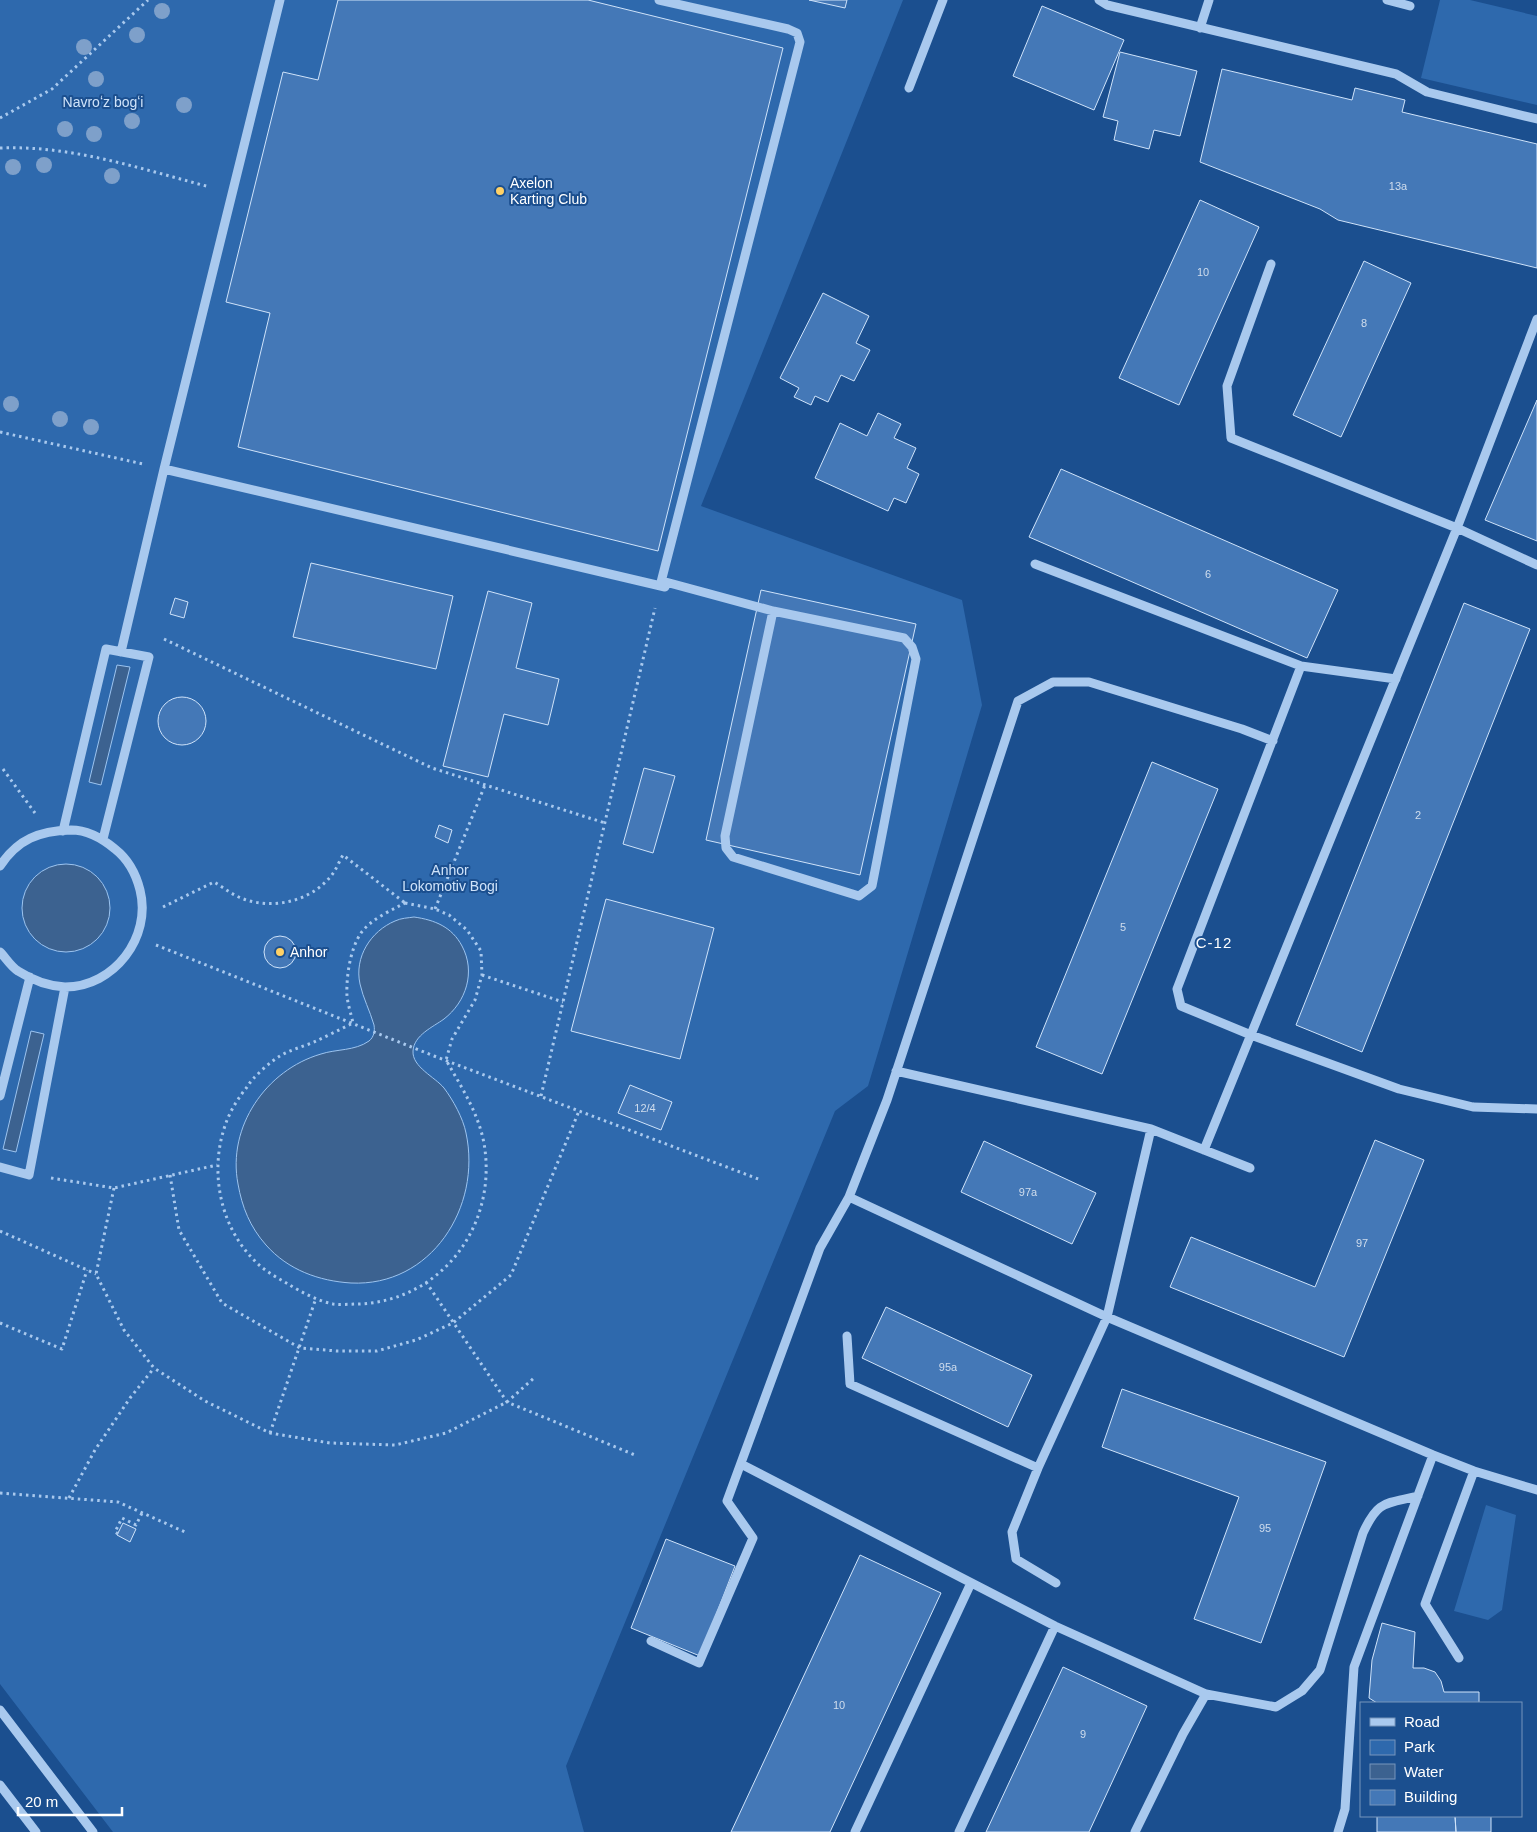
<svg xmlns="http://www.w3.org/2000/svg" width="1537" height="1832" font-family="Arial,sans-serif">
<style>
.green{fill:#2e69ad}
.water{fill:#3c6290;stroke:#9cc4f0}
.building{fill:#4478b7;stroke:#cfe3fa}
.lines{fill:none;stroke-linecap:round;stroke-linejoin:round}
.path{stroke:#a9c9ee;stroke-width:3;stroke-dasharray:2.5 4;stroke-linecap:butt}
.minor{stroke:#a9c9ee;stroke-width:9}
.tree{fill:#7ea0ca}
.poi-dot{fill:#ffd166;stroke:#1b4f8f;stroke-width:2}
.labels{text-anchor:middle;stroke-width:4;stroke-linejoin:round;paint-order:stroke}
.number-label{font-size:11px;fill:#d0dded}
.park-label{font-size:14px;fill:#cfe3fa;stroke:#1b4f8f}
.poi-label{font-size:14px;fill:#fff;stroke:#1b4f8f;text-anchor:start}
.neighbourhood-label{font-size:15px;letter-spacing:1px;fill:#fff;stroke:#1b4f8f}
</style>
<rect width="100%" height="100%" fill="#1b4f8f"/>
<path class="green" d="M0 0H903L701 506 962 600 982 705 868 1086 835 1111 566 1766 584 1832H113L0 1684Z
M1440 0H1470L1537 16V105L1421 78Z
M1486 1505 1516 1515 1502 1610 1488 1620 1454 1611Z"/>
<path class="water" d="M117 665 130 667 101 785 89 782Z
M22 908a44 44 0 1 1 88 0a44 44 0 1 1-88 0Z
M414 917C435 920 452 927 462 946 476 972 466 1002 444 1019 433 1027 414 1035 413 1051 412 1067 435 1077 444 1088 453 1100 463 1118 466 1133 482 1207 431 1287 351 1283 319 1281 288 1270 266 1245 250 1227 242 1207 238 1184 227 1127 266 1070 321 1054 336 1049 355 1051 369 1041 374 1037 375 1031 374 1025 370 1011 363 998 360 984 354 957 371 931 395 921 401 918 408 918 414 917Z
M31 1031 44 1034 16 1152 3 1149Z"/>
<path class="building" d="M338 0H588L783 48 658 551 238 447 270 313 226 302 283 72 318 80Z
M809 0H847L845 8Z
M1042 6 1124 40 1094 110 1013 76Z
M1120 52 1197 71 1180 136 1154 130 1149 149 1114 140 1118 121 1103 117Z
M1222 69 1352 100 1355 88 1405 100 1402 112 1537 144V268L1338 220 1320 209 1200 162Z
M1200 200 1259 227 1179 405 1119 378Z
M1364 261 1411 283 1341 437 1293 415Z
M823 293 869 316 856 343 870 350 854 381 841 375 828 402 815 396 811 405 794 397 799 388 780 378Z
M1537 400V541L1485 520Z
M878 413 901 424 894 438 916 448 907 468 919 474 906 503 894 498 888 511 815 478 840 423 867 436Z
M1061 469 1338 590 1307 658 1029 537Z
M311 563 453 596 436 669 293 637Z
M761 590 916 624 860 875 706 840Z
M488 591 532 603 516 668 559 679 548 725 504 714 488 777 443 766Z
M175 598 188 602 184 618 170 614Z
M1464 603 1530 629 1362 1052 1296 1025Z
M158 721a24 24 0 1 1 48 0a24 24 0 1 1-48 0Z
M1152 762 1218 789 1102 1074 1036 1047Z
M644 768 675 776 653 853 623 844Z
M439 825 452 830 448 843 435 837Z
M606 899 714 928 680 1059 571 1031Z
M264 952a16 16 0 1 1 32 0a16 16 0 1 1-32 0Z
M630 1085 672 1102 661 1130 618 1113Z
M1375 1140 1424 1160 1344 1357 1170 1287 1191 1237 1315 1287Z
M984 1141 1096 1193 1072 1244 961 1192Z
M886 1307 1032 1375 1008 1427 862 1358Z
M1122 1389 1326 1462 1261 1643 1194 1619 1239 1497 1102 1447Z
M123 1523 136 1529 130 1542 117 1535Z
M666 1539 735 1566 700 1656 631 1628Z
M860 1555 941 1593 870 1746 830 1832H731Z
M1382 1623 1415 1632 1413 1668H1424L1435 1672 1441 1681 1444 1692H1479V1703H1377L1369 1698 1372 1660Z
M1063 1667 1147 1706 1126 1752 1089 1832H986Z
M1377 1816H1455L1456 1832H1377Z
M1455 1816H1491V1832H1456Z"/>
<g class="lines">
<path class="path" d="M0 118 52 89 148 0
M0 148C72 145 141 169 210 187
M0 432 143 464
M164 639 432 768 605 823
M3 769 35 813
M405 903 435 909 449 915 467 930 481 951 482 975 475 1000 452 1039 446 1060C462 1088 481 1117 485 1150 495 1229 440 1300 360 1304 351 1304 341 1305 333 1304 318 1301 301 1292 288 1284 276 1277 263 1270 254 1260 219 1225 209 1169 226 1123 230 1111 239 1097 247 1087 252 1078 271 1061 280 1056 290 1050 301 1047 312 1043 325 1037 339 1030 353 1023 351 1014 348 1005 347 996 346 978 350 949 361 933 371 919 390 911 405 903Z
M163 907 214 882C223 887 231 894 241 898 273 911 314 901 334 872 337 867 340 860 343 855L405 903
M435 909 485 785
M156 945 434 1056 761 1180
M482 975 563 1002
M541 1096 655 608
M170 1175 179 1230 222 1303 300 1348 337 1351H377L416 1340 453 1323 511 1275 579 1111
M51 1178 114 1188 217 1165
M114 1188 96 1274 124 1330 154 1368 205 1401 270 1433 330 1443 395 1445 446 1433 507 1402 534 1378
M0 1231 96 1274
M426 1282 507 1402 635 1455
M0 1323 62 1349 87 1270
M270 1433 316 1298
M0 1493 118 1502 185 1532
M69 1498 95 1450 130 1398 154 1368
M118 1534 115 1532 122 1518 136 1525 142 1513"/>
<path class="minor" d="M659 0 788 29 797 33 800 42 660 586
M1099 0 1107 5 1396 74 1427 92 1537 119
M1387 0 1410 6
M1200 28 1209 0
M909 88 943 0
M1271 264 1227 386 1231 438 1457 528 1537 565
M164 469 665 587
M1035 564 1301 666
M662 581 773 611 904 638 912 647 916 659 872 886 859 896 733 857 726 848 725 836 773 611
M121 652 164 469 280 0
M1396 679 1301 666 1177 989 1181 1006 1251 1035 1399 1089 1473 1107 1537 1109
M63 831 106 649 149 657 103 839
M0 866C18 839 39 831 71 830 88 830 103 839 115 849 129 860 136 874 140 890 152 937 114 987 65 987 48 986 32 980 18 971 11 967 6 958 0 952
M896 1071 1151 1129 1250 1168
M0 1096 30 977
M1204 1150 1457 528 1537 319
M0 1167 29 1175 65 987
M849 1197 1107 1317 1433 1455 1474 1471 1537 1490
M847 1336 850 1384 1038 1468
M741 1464 1055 1626 1206 1694 1276 1707 1302 1691 1320 1670 1363 1533C1378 1500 1385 1504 1418 1496
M1056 1583 1016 1559 1012 1532 1038 1468 1107 1317 1151 1129
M651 1641 699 1663 753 1538 727 1501 820 1248 849 1197 887 1100 1018 701 1053 682H1089L1242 729 1273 741
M1459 1658 1425 1604 1474 1471
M0 1710 93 1832
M0 1785 36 1832
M855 1832 971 1583
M959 1832 1055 1626
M1135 1832 1183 1734 1206 1694
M1338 1832 1345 1809 1354 1667 1433 1455"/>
</g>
<g class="tree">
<circle cx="162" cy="11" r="8"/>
<circle cx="137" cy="35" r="8"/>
<circle cx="84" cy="47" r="8"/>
<circle cx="96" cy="79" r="8"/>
<circle cx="184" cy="105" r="8"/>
<circle cx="132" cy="121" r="8"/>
<circle cx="65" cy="129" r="8"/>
<circle cx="94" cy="134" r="8"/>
<circle cx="44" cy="165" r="8"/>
<circle cx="13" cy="167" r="8"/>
<circle cx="112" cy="176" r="8"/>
<circle cx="11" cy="404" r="8"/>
<circle cx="60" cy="419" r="8"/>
<circle cx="91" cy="427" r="8"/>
</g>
<g class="poi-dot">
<circle cx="500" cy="191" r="5"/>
<circle cx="280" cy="952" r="5"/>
</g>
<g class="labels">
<g class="number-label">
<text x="1398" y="190">13a</text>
<text x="1203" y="276">10</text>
<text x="1364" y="327">8</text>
<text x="1208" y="578">6</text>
<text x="1418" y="819">2</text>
<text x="1123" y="931">5</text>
<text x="645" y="1112">12/4</text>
<text x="1028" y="1196">97а</text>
<text x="1362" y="1247">97</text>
<text x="948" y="1371">95а</text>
<text x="1265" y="1532">95</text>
<text x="839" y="1709">10</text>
<text x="1083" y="1738">9</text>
</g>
<g class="park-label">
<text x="103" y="107">Navroʻz bogʻi</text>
<text x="450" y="875">Anhor<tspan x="450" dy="16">Lokomotiv Bogi</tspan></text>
</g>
<g class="poi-label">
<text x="510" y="188">Axelon<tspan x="510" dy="16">Karting Club</tspan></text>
<text x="290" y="957">Anhor</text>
</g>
<g class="neighbourhood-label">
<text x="1214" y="948">C-12</text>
</g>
</g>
<rect x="1360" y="1702" width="162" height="115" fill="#1b4f8f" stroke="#7695bc"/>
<rect x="1370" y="1718" width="25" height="8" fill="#a9c9ee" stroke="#7695bc"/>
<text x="1404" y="1727" font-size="15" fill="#ffffff">Road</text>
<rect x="1370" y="1740" width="25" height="15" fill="#2e69ad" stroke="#7695bc"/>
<text x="1404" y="1752" font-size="15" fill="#ffffff">Park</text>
<rect x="1370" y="1764" width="25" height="15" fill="#3c6290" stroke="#7695bc"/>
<text x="1404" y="1777" font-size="15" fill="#ffffff">Water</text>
<rect x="1370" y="1790" width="25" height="15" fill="#4478b7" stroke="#7695bc"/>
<text x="1404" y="1802" font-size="15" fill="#ffffff">Building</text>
<path d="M18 1807v8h104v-8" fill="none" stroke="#ffffff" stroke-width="2.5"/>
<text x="25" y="1807" font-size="15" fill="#ffffff" stroke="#1b4f8f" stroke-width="4" paint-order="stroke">20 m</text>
</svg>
